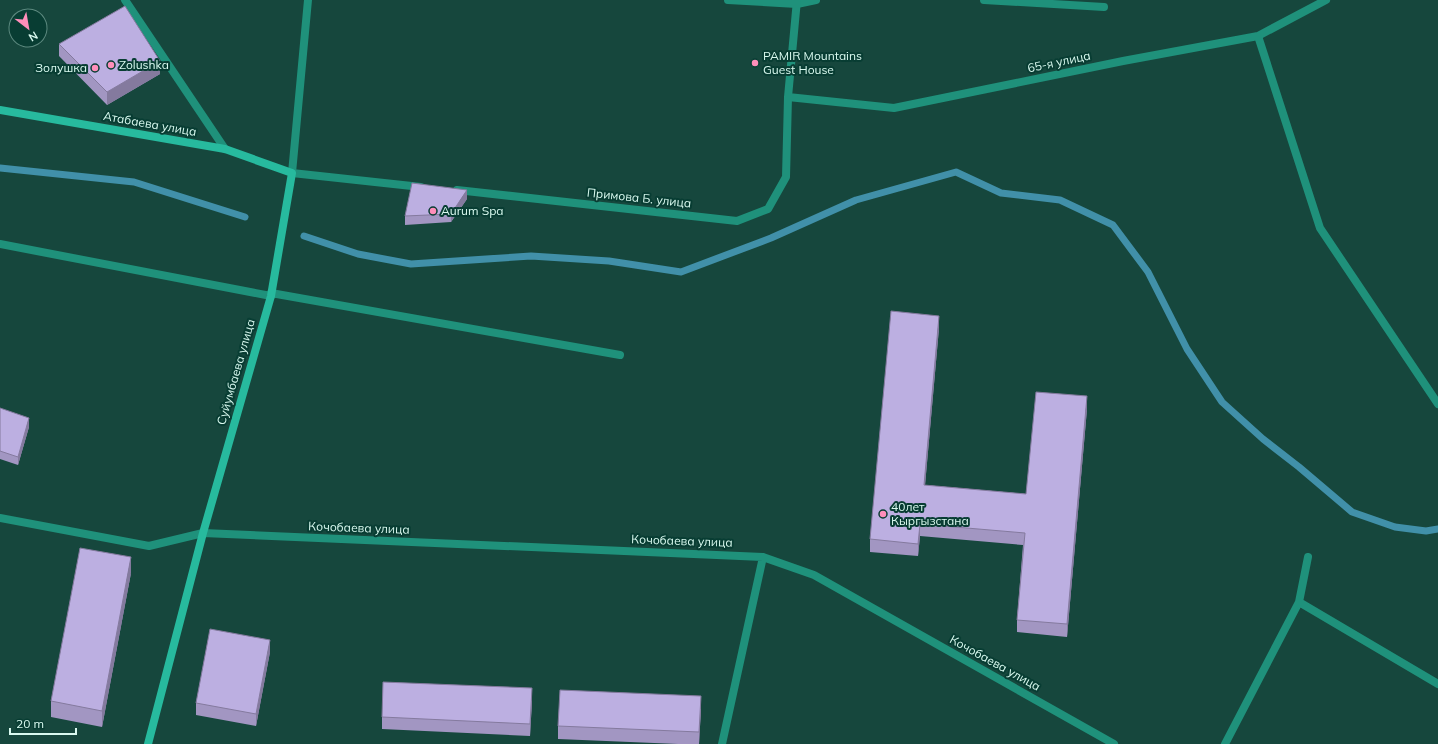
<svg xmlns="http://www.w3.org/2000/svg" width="1438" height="744" font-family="Mulish,sans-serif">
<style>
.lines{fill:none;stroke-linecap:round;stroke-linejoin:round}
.stream{stroke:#4190a9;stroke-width:7}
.service{stroke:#1f917b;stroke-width:8}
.minor{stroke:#1f917b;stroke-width:8}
.tertiary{stroke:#1f917b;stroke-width:8}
.secondary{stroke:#27ba9e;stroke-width:8}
.wall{fill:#a296c2}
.shaded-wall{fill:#847a9e}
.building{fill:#bcafe1;stroke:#847a9e}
.poi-dot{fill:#ff8eba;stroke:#083d33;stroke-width:1.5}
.labels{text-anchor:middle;stroke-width:4;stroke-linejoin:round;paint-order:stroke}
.poi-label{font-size:12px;fill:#dafaf0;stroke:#083d33;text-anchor:start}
.street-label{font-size:12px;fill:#dafaf0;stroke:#083d33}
</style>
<rect width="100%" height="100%" fill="#16473d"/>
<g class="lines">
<path class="stream" d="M0 168 134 182 245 217
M304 236 358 254 411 264 531 256 609 261 681 272 771 238 856 200 956 172 1001 193 1060 200 1113 225 1148 272 1187 349 1222 402 1263 439 1299 467 1352 512 1395 527 1426 531 1438 529"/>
<path class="service" d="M125 0 225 149
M984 0 1104 7
M797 4 816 0"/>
<path class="minor" d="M728 0 797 4
M1258 36 1320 228 1438 404
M788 97 894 108 1123 61 1258 36 1326 0
M292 173 421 187
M457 190 737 221 768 209 786 177 788 97 797 0
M0 244 271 296
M271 293 620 355
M0 518 149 546 203 533 763 557 814 575 1114 744
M1299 602 1438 684
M722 744 763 557
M1225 744 1299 602 1308 557"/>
<path class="tertiary" d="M292 173 308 0"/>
<path class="secondary" d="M0 110 225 149 292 173 271 296 203 533 148 744"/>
</g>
<path class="wall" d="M59 44 160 74 107 105 59 56Z
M467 199 451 222 405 225V216Z
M939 328 925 485 1026 494 1087 409 1067 637 1017 632V620L1023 545 920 536 918 556 870 552V539Z
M0 408 29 427 18 465 0 459Z
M131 573 102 727 51 717V701Z
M270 652 256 726 196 715V703Z
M532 701 530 736 382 729V717Z
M701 709 699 744H678L558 739V726Z"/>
<path class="shaded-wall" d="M160 61V74L107 105V92Z
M467 190V199L451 222V214Z
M939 316V328L924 497V485Z
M1087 396V409L1067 637V624Z
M29 418V427L18 465V457Z
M920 524V536L918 556V544Z
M131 557V573L102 727V711Z
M270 640V652L256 726V714Z
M532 688V701L530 736V724Z
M701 696V709L699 744V732Z"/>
<path class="building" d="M125 6 160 61 107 92 59 44Z
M412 183 467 190 451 214 405 216Z
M891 311 939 316 924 485 1026 494 1036 392 1087 396 1067 624 1017 620 1025 533 920 524 918 544 870 539Z
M0 408 29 418 18 457 0 451Z
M80 548 131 557 102 711 51 701Z
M210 629 270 640 256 714 196 703Z
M383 682 532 688 530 724 382 717Z
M560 690 701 696 699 732 558 726Z"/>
<g class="poi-dot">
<circle cx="755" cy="63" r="4"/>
<circle cx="111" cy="65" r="4"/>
<circle cx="95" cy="68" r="4"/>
<circle cx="433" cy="211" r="4"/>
<circle cx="883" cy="514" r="4"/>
</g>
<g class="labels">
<g class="poi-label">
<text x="763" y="60">PAMIR Mountains<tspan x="763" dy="14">Guest House</tspan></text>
<text x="119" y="69">Zolushka</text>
<text x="87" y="72" text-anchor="end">Золушка</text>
<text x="441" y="215">Aurum Spa</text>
<text x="891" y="511">40лет<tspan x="891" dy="14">Кыргызстана</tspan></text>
</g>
<g class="street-label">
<text transform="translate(1059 62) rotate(-12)" y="4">65-я улица</text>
<text transform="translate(150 124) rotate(10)" y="4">Атабаева улица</text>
<text transform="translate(639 198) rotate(6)" y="4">Примова Б. улица</text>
<text transform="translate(236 372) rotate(-74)" y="4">Суйумбаева улица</text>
<text transform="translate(359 528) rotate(2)" y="4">Кочобаева улица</text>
<text transform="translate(682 541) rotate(2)" y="4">Кочобаева улица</text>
<text transform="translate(995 663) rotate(29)" y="4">Кочобаева улица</text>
</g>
</g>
<g transform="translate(28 28) rotate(149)"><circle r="19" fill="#083d33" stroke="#5c897f"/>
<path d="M0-3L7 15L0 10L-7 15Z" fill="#ff8eba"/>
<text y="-6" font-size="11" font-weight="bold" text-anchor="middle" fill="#dafaf0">N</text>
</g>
<path d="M10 728v6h66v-6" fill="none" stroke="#dafaf0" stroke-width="2"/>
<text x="16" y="728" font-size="12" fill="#dafaf0" stroke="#083d33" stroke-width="3" paint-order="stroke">20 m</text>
</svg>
